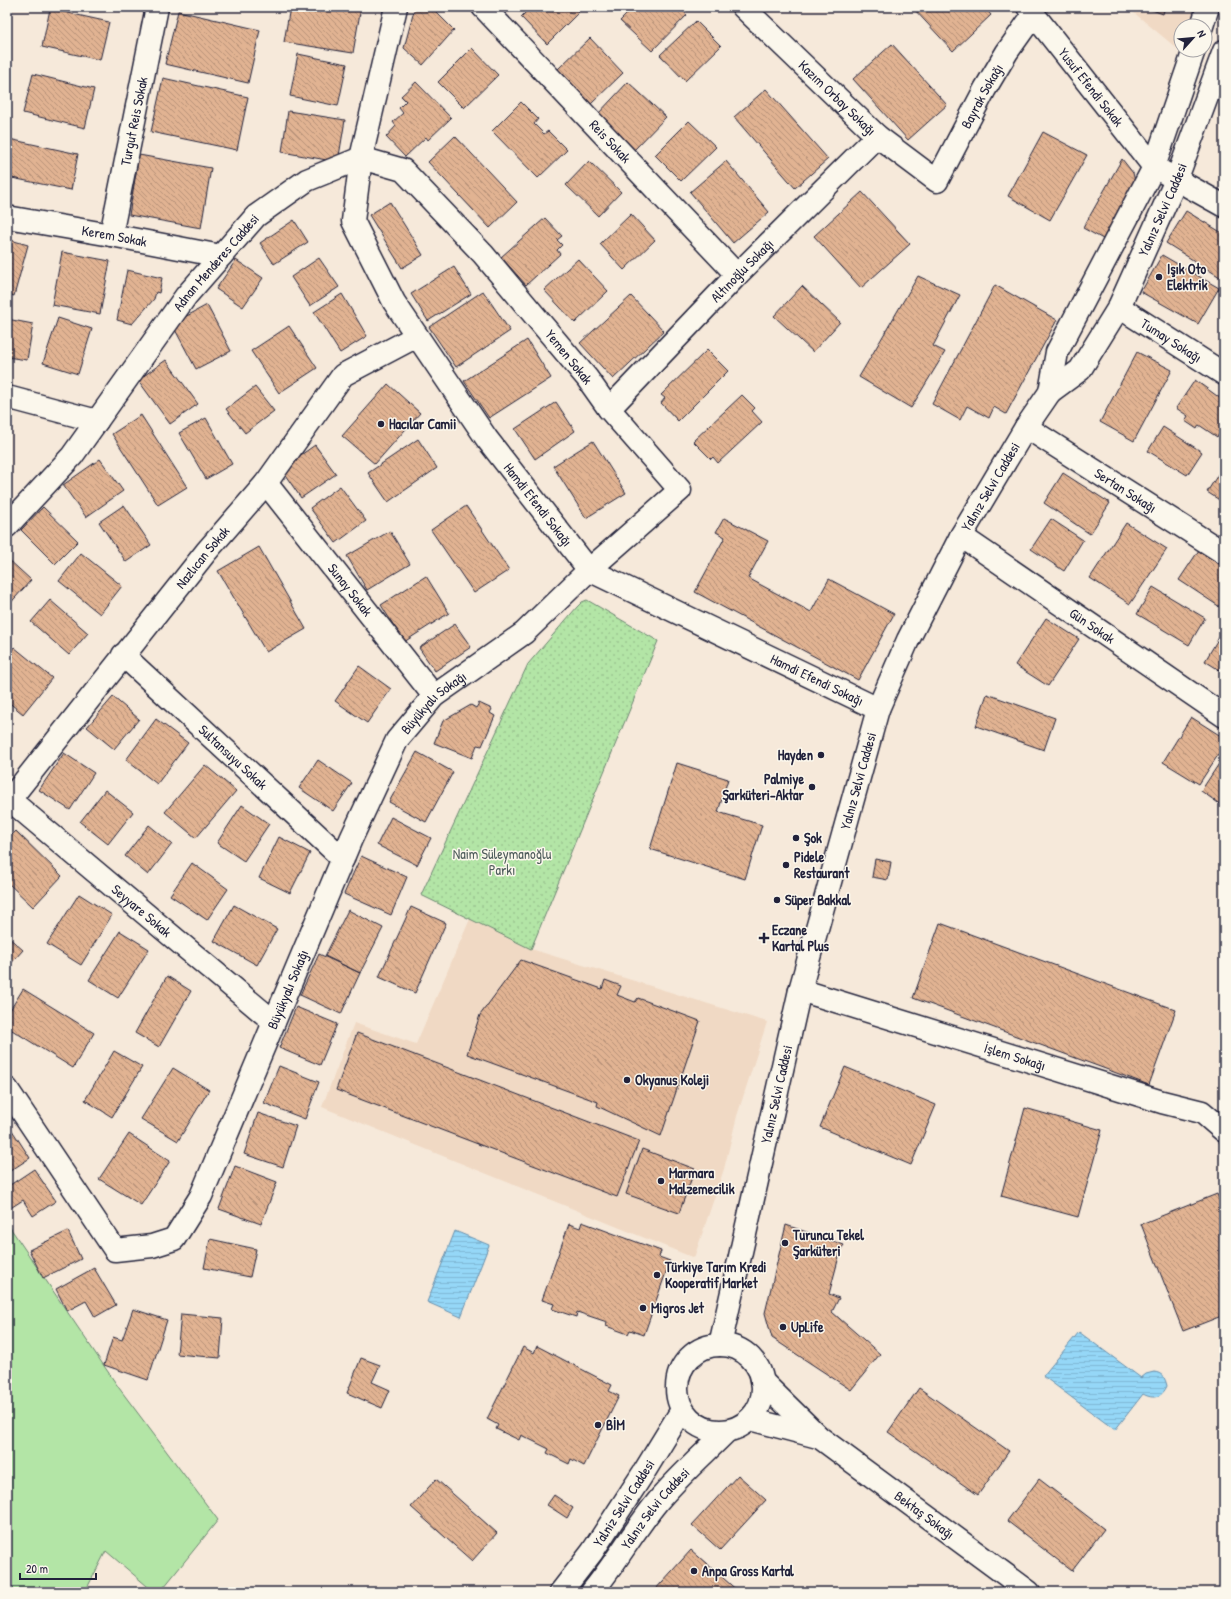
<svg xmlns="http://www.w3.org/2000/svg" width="1231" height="1599" font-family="'Patrick Hand',sans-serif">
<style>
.built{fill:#f0d9c4}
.grass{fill:#b3e5a6;stroke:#6a8470}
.park{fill:url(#park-dots);stroke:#6a8470}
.water{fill:url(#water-rules);stroke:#678fac}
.building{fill:url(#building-back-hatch);stroke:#22223b}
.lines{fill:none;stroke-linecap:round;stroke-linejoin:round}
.minor-casing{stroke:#22223b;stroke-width:25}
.minor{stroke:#fbf7ec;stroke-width:22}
.poi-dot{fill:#22223b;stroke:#fbf7ec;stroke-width:1.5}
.labels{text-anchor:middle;stroke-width:3;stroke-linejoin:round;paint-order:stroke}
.street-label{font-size:14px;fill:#22223b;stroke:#fbf7ec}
.poi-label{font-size:14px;font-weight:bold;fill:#22223b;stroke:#fbf7ec;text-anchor:start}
.park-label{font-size:14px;fill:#4e5c5b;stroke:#fbf7ec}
</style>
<defs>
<pattern id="park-dots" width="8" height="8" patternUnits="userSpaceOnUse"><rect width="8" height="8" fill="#b3e5a6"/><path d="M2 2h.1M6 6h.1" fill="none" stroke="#9ac490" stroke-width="1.8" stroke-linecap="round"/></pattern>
<pattern id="water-rules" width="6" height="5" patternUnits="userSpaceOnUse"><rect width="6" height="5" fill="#95d7f7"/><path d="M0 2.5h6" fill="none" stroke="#80b8d5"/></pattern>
<pattern id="building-back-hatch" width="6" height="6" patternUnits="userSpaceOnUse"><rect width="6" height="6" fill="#e1b392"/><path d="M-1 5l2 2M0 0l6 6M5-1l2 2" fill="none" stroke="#b69178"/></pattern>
</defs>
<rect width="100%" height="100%" fill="#f6e9da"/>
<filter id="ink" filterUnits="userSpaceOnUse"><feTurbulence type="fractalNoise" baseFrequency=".025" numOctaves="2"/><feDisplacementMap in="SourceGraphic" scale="8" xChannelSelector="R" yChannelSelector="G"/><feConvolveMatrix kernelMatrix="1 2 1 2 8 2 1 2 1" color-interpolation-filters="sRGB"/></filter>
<g filter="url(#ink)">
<path class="built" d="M1127 7H1200L1194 26H1181V50H1186L1185 55Z
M470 919 531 949 767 1022 737 1116 724 1169 694 1258 322 1107 354 1023 416 1044Z"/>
<path class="grass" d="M9 1226 119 1388 218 1520 160 1592H154L106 1551 85 1592H7V1227Z"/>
<path class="park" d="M587 600 658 641 531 949 421 895 528 664 577 607 582 602Z"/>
<path class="water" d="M455 1231 489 1245 461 1317 427 1302Z
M1079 1332 1141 1378 1146 1374 1154 1372C1162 1373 1165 1377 1167 1386 1162 1397 1154 1400 1143 1394L1115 1430 1043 1376Z"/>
<path class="building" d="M290 7H361L353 53 284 42Z
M415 7H431L454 30 423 65 404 48Z
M531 7H574L579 12 547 44 521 17Z
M634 7H679L687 15 652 51 620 21Z
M912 7H984L991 15 953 51Z
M1144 7H1165L1163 14Z
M50 9 109 22 100 60 42 47Z
M178 11 260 30 248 83 165 64Z
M696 21 721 46 685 81 660 55Z
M590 38 623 73 591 104 558 69Z
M892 44 947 105 908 140 853 79Z
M472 48 498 75 464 108 438 82Z
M298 54 347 64 338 106 290 96Z
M33 74 94 89 85 128 23 113Z
M163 78 248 97 237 150 151 132Z
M416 82 451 118 428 140 426 137 405 157 386 137 396 126 393 122 403 113 399 108 406 101 401 96Z
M628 82 666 117 634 150 597 115Z
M766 89 828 159 795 188 734 117Z
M521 102 538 119 534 124 544 134 548 131 567 150 538 178 492 131Z
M288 111 345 120 338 162 282 152Z
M689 121 716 147 681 181 655 155Z
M1043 132 1087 155 1050 220 1008 196Z
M455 136 517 202 490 228 428 162Z
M9 139 78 154 71 190 7 177V147Z
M139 155 211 168 201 228 129 215Z
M1122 159 1133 173 1135 181 1103 239 1083 228Z
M589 161 621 192 598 216 566 185Z
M726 161 769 212 733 243 690 192Z
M862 192 910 244 861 288 814 236Z
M390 202 423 255 402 268 369 215Z
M1186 211 1224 234V276L1223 279 1166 243Z
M631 214 655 240 624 270 600 244Z
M545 218 562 236 557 240 562 245 557 250 560 254 526 285 501 257Z
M294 220 308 242 274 264 260 243Z
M7 239 28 245 14 296 7 294Z
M62 252 110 261 100 314 52 305Z
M1162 255 1219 288 1198 324 1141 292Z
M319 258 339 287 310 306 291 277Z
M578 259 608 291 575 323 544 290Z
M236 260 263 278 243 307 216 289Z
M454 267 471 294 428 321 411 294Z
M127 270 162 278 159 293 156 292 154 299 132 324 117 320Z
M918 276 960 295 933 346 945 352 911 408 859 377Z
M995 285 1057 320 1006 414 994 407 989 418 967 406 960 420 932 404Z
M802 286 840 322 813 352 774 316Z
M483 291 510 331 456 367 429 327Z
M342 294 367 336 340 353 314 312Z
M631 296 664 331 613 379 580 343Z
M207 305 231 351 196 369 172 324Z
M58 318 92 329 78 374 43 363Z
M7 319 33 324 27 360 7 357Z
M289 326 317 368 279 393 251 351Z
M527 340 551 378 489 418 464 381Z
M707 350 728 371 678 421 661 403 665 398 661 395Z
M1137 352 1172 370 1134 441 1100 422Z
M166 360 198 404 170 424 138 380Z
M1195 380 1224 401V427L1217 437 1199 425 1197 429 1185 421 1188 416 1176 408Z
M388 384 420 413 375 464 342 436Z
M255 387 274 411 245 433 226 409Z
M742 395 755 408 752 411 762 422 718 463 713 457 711 459 693 441Z
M556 402 575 431 535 459 515 429Z
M141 415 187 487 158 505 112 434Z
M206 418 232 464 206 479 179 433Z
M1163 427 1202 452 1187 475 1148 451Z
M418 439 437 468 388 502 368 473Z
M593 441 626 493 586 518 553 466Z
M315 445 336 474 301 498 281 469Z
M100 459 123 491 86 517 63 485Z
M1224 465V503L1207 492Z
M1063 473 1110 503 1090 534 1044 503Z
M340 486 366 521 336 543 310 508Z
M124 505 151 545 126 562 99 522Z
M466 506 509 570 474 593 431 530Z
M43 507 78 541 55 564 21 530Z
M724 518 768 541 748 578 811 612 829 579 894 614 858 680 695 592 725 537 716 532Z
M1051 519 1083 540 1064 571 1031 549Z
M1126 523 1167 549 1130 604 1090 578Z
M390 531 410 564 367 590 347 556Z
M259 547 306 629 266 652 218 571Z
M1201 547 1224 562V607L1223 609 1179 580Z
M81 553 122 586 100 614 59 581Z
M7 558 31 580 7 607Z
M426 576 449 613 404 642 381 605Z
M1153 587 1205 618 1189 645 1137 614Z
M50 600 88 633 69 655 31 622Z
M1046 618 1079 639 1048 686 1015 665Z
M455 624 471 647 435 671 419 648Z
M1221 634 1224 636V673L1205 661Z
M14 647 52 678 23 714 7 701V656Z
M359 666 391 689 367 723 335 701Z
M987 694 1055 718 1044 750 976 726Z
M113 697 139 719 114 749 87 727Z
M479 703 492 709 490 713 495 716 482 746 477 745 472 758 434 743 443 721 471 705 476 708Z
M1191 717 1224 738V746L1199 784 1163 762Z
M156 719 188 743 157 784 126 760Z
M417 752 453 772 426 822 389 802Z
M64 753 94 773 70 810 39 790Z
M1224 756V807L1201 791Z
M318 760 352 783 333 811 299 788Z
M677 763 728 779 718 812 762 825 745 879 650 849Z
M205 765 236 791 196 838 165 812Z
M105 790 133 812 108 844 80 822Z
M242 805 269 824 244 861 217 843Z
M391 817 431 838 417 865 377 845Z
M149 825 172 844 148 875 125 856Z
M16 831 62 876 33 907 7 882V840Z
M279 837 310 853 290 893 259 878Z
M361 856 407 877 391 915 344 894Z
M875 859 891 862 888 880 872 877Z
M192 863 228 889 207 920 170 895Z
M79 894 112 915 81 965 47 944Z
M234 905 277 929 257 965 214 941Z
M411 907 446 923 415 993 379 977Z
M348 910 383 928 360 973 325 956Z
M940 923 1176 1010 1149 1085 913 998Z
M120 931 149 949 118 998 89 980Z
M7 936 23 950 7 968Z
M319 954 360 973 341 1014 300 995Z
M521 960 602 989 605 980 621 986 617 995 635 1002 638 998 700 1021 661 1136 597 1106 598 1102 467 1054 480 1015Z
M167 976 191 991 159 1047 135 1033Z
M23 989 94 1033 73 1068 7 1027V1015Z
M296 1007 337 1024 320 1065 279 1048Z
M357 1033 639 1141 617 1197 336 1090Z
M114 1051 142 1067 112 1117 85 1100Z
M279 1066 319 1082 305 1119 264 1103Z
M845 1067 936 1105 911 1165 820 1127Z
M173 1068 209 1090 178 1141 141 1119Z
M1025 1108 1102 1130 1078 1217 1001 1196Z
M258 1113 296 1126 283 1167 244 1154Z
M8 1124 30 1158 7 1173V1125Z
M129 1134 170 1161 141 1205 99 1179Z
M642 1149 695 1169 679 1213 626 1194Z
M235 1166 277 1182 261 1224 219 1209Z
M34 1169 56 1201 33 1216 23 1200 9 1209 7 1206V1187Z
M1217 1194 1224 1212V1315L1183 1331 1141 1224Z
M582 1222 661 1251 659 1257 670 1261 644 1335 630 1330 628 1334 606 1326 607 1322 577 1312 576 1317 552 1309 554 1304 542 1300 569 1224 580 1228Z
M786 1225 844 1245 841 1249 829 1294 839 1298 832 1312 880 1354 851 1390 772 1338 765 1313Z
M68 1231 81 1259 43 1278 29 1250Z
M210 1239 256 1249 250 1277 204 1268Z
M94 1268 116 1305 95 1317 86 1301 67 1311 56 1289Z
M133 1309 167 1320 148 1380 104 1365 113 1337 122 1340Z
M181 1314 223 1318 220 1358 177 1354Z
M537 1346 612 1385 609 1391 619 1396 584 1466 571 1459 569 1464 547 1453 549 1449 521 1435 519 1440 496 1429 498 1425 487 1419 523 1347 534 1353Z
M361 1358 380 1365 372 1382 390 1390 382 1408 347 1393Z
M919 1388 1009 1451 978 1495 888 1432Z
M738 1475 766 1500 720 1550 692 1525Z
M436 1479 497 1533 472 1561 411 1507Z
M1039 1479 1104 1529 1072 1571 1007 1521Z
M554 1495 573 1508 567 1518 547 1505Z
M691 1550 739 1592H653Z"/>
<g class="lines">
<g class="minor-casing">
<g id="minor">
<path id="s1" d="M396 7 361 158 353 221 394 302 487 439 589 570 878 709"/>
<path id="s2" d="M483 7 737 275"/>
<path id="s3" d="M743 7 877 136 937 181 985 89 1007 52 1034 14"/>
<path id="s4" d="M1028 7 1154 167 1224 206"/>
<path d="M1202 26 1208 7"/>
<path id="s5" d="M7 217 111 235 221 256"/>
<path id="s6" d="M111 235 157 7"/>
<path id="s7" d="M1119 307 1224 374"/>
<path d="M1050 392 1057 352 1154 167 1194 50"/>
<path d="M7 397 97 421"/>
<path id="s8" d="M609 409 737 275 877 136"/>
<path id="s9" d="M1026 427 1224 553"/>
<path id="s10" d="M266 483 434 696"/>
<path id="s11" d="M7 526 72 456 186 296 256 216 307 180 361 158"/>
<path id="s12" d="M961 536 1224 716"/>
<path id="s13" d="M123 655 343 859"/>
<path id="s14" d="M10 800 274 1022"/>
<path id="s15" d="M7 803 206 552 266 483 343 375 417 336"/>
<path id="s16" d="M800 990 1162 1102 1202 1112 1224 1131"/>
<path id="s17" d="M7 1089 115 1250 152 1246 174 1239 201 1196 351 839 397 740 434 696 524 633 589 570 680 490 609 409 587 378 483 254 403 170 361 158"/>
<circle cx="720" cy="1388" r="43"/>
<path id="s18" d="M720 1345 800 990 878 709 908 640 961 536 1026 427 1050 392 1080 370 1119 307 1177 178 1224 51"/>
<path id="s19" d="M762 1381 819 1437 1029 1592"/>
<path d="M750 1419 818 1437"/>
<path id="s20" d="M561 1592 592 1552 644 1472 682 1410"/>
<path id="s21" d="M592 1592C616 1563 634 1530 658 1501 679 1476 704 1454 727 1431"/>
</g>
</g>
<use href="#minor" class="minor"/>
</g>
</g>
<g class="poi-dot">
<circle cx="1159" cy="277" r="4"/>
<circle cx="381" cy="424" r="4"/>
<circle cx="821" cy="755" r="4"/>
<circle cx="812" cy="787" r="4"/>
<circle cx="796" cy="838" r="4"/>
<circle cx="786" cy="865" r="4"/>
<circle cx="777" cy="900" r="4"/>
<path d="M762 932h4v4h4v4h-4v4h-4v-4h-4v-4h4z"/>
<circle cx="627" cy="1080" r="4"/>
<circle cx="661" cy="1181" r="4"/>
<circle cx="785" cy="1243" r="4"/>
<circle cx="657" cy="1275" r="4"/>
<circle cx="643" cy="1308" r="4"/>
<circle cx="783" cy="1327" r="4"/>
<circle cx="598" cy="1425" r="4"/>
<circle cx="694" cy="1571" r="4"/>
</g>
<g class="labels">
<g class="street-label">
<text dy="5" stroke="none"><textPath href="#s4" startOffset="102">Yusuf Efendi Sokak</textPath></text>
<text dy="5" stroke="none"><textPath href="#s3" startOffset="357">Bayrak Sokağı</textPath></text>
<text dy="5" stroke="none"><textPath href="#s3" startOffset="131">Kazım Orbay Sokağı</textPath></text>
<text dy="5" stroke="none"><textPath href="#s6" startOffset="116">Turgut Reis Sokak</textPath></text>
<text dy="5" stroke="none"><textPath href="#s2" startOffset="185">Reis Sokak</textPath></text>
<text dy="5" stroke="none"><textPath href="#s18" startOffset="1235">Yalnız Selvi Caddesi</textPath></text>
<text dy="5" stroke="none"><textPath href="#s5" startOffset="109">Kerem Sokak</textPath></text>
<text dy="5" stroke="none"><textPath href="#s11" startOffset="337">Adnan Menderes Caddesi</textPath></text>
<text dy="5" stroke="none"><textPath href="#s8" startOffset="192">Altınoğlu Sokağı</textPath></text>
<text dy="5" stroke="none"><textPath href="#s7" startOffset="62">Tumay Sokağı</textPath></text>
<text transform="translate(569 357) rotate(51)" y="5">Yemen Sokak</text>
<text dy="5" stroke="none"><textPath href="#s18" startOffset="905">Yalnız Selvi Caddesi</textPath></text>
<text dy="5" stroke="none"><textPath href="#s9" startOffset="118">Sertan Sokağı</textPath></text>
<text dy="5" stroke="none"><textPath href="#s1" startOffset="558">Hamdi Efendi Sokağı</textPath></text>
<text dy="5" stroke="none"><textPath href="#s15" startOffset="314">Nazlıcan Sokak</textPath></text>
<text dy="5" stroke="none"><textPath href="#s10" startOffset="136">Sunay Sokak</textPath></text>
<text dy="5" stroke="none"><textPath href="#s12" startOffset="159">Gün Sokak</textPath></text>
<text dy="5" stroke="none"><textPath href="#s1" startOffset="894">Hamdi Efendi Sokağı</textPath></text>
<text dy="5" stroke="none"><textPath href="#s17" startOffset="854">Büyükyalı Sokağı</textPath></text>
<text dy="5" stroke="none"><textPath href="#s13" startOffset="150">Sultansuyu Sokak</textPath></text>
<text dy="5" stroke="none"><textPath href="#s18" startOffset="581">Yalnız Selvi Caddesi</textPath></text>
<text dy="5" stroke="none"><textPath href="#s14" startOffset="172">Seyyare Sokak</textPath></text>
<text dy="5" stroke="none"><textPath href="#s17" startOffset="529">Büyükyalı Sokağı</textPath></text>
<text dy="5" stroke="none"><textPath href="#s16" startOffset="225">İşlem Sokağı</textPath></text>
<text dy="5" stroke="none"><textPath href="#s18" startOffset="257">Yalnız Selvi Caddesi</textPath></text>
<text dy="5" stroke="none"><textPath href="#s20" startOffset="109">Yalniz Selvi Caddesi</textPath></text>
<text dy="5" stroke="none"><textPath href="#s21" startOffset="105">Yalnız Selvi Caddesi</textPath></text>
<text dy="5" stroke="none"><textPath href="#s19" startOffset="211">Bektaş Sokağı</textPath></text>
</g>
<g class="poi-label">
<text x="1167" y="274">Işık Oto<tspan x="1167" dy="16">Elektrik</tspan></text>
<text x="389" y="429">Hacılar Camii</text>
<text x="813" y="760" text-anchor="end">Hayden</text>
<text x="804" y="784" text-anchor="end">Palmiye<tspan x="804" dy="16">Şarküteri-Aktar</tspan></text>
<text x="804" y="843">Şok</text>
<text x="794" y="862">Pidele<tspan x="794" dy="16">Restaurant</tspan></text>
<text x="785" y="905">Süper Bakkal</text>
<text x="772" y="935">Eczane<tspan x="772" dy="16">Kartal Plus</tspan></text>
<text x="635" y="1085">Okyanus Koleji</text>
<text x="669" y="1178">Marmara<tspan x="669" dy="16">Malzemecilik</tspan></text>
<text x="793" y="1240">Turuncu Tekel<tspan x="793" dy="16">Şarküteri</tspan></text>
<text x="665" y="1272">Türkiye Tarım Kredi<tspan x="665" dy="16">Kooperatif Market</tspan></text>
<text x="651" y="1313">Migros Jet</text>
<text x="791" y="1332">UpLife</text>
<text x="606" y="1430">BİM</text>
<text x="702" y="1576">Anpa Gross Kartal</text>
</g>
<g class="park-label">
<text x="502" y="859">Naim Süleymanoğlu<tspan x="502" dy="16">Parkı</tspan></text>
</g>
</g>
<rect width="1231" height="1599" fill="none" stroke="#fbf7ec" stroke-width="24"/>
<rect x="12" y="12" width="1207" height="1575" fill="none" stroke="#22223b" stroke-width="1.5" filter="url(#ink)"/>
<g transform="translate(1193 38) rotate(63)"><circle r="19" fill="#fbf7ec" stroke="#a4a2a5"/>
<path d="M0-3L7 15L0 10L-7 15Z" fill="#22223b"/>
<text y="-6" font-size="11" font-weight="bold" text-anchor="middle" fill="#22223b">N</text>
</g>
<path d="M20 1573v6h76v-6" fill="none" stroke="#22223b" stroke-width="2"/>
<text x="26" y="1573" font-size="12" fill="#22223b" stroke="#fbf7ec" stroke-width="3" paint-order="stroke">20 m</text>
</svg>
